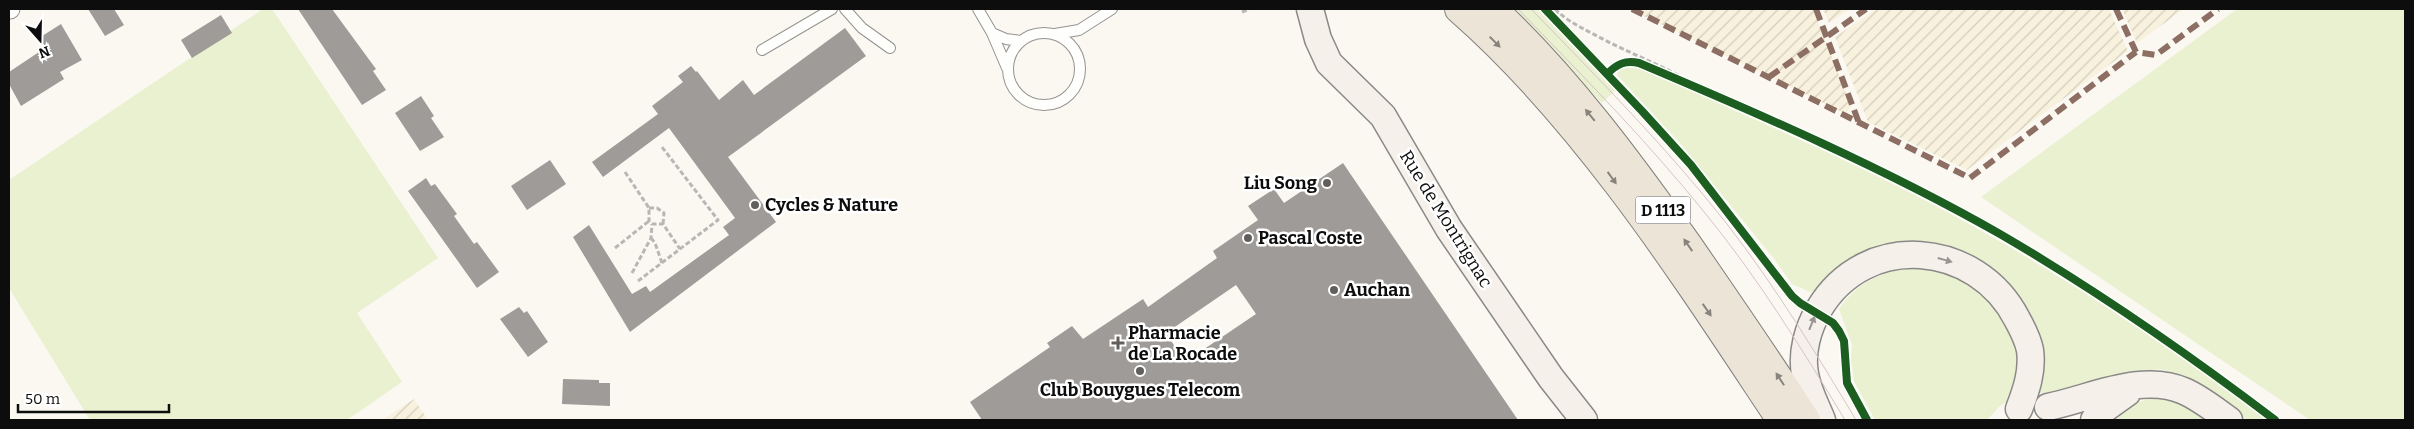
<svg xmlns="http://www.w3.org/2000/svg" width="2414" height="429" font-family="Bitter,serif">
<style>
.farmland{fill:url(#farmland-furrows)}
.grass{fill:#e9f1d0}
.building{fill:#9e9b98;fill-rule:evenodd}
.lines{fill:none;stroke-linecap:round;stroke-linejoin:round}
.lane-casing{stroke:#949390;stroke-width:12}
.street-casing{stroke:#949390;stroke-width:21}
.secondary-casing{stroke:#8b8987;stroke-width:29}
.primary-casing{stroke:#81807d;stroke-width:30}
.path{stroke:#b8b7b6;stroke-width:3;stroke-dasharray:5 2.5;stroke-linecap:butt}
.lane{stroke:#fefefd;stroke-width:10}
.street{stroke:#fefefd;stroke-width:19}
.secondary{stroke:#f5f1ea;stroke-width:26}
.primary{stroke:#ede4d8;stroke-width:28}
.tram{stroke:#d8c3c8;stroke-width:1}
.quiet{stroke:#8d6e63;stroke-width:6;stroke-dasharray:12 6;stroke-linecap:butt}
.cycleway-casing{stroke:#fff;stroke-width:11}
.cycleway{stroke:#1b5e20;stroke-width:8}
.oneway{fill:#88837d}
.oneway2{fill:#989692}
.poi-dot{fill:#605f5d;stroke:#fff;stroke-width:2}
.labels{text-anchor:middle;stroke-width:5;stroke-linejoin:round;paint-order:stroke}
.shield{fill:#fff;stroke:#565656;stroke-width:1}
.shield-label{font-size:16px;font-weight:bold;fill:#0d0d0d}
.poi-label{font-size:18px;font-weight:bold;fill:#0d0d0d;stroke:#fff;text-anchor:start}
.street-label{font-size:18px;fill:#0d0d0d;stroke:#fff}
</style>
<defs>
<pattern id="farmland-furrows" width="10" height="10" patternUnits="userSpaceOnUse" patternTransform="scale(1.25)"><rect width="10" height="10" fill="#f8f1dd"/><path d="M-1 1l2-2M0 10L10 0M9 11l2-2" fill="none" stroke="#d3cdbc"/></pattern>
</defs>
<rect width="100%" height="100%" fill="#fbf8f2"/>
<path class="farmland" d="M1629 9H1813L1851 106 1846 114Z
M1823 9H1850L1829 23Z
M1877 9H2109L2128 51 1967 170 1868 122 1835 37Z
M2122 9H2184L2137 43Z
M414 399 428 420H382Z"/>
<path class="grass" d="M263 9H272L438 258 357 313 402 382 347 420H90L9 288V180Z
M1511 9H1537L1616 90 1602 103Z
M2237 9H2405V420H2310L1981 197Z
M1627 66 1637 67C1755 120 1873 169 1985 233 2084 288 2177 354 2269 420H2248L2183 375 2160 369 2141 371 2109 381 2055 394 2032 392V319L2021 299 2003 279 1980 262 1958 251 1931 245 1821 290 1810 292 1792 284 1775 260 1680 143 1617 75 1619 69Z
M1906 268 1931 269 1953 274 1991 299 2015 342 2020 366 2013 397 1999 407 1987 420H1875L1854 381 1851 360 1852 345 1839 309C1857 283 1876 275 1906 268Z
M2159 397 2180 401 2212 420H2109C2124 406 2138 401 2159 397Z"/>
<path class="building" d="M88 9H114L124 25 105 36Z
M298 9H332L376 69 373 71 386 90 362 105Z
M221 15 232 33 192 58 181 40Z
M61 24 82 60 60 72 64 79 21 106 9 84V72L45 48 39 38Z
M845 28 866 56 728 157 776 222 630 332 573 237 589 225 632 294 646 286 650 292 729 235 723 227 735 218 669 128 603 177 592 162 658 114 652 106 683 82 678 76 691 66 696 72 697 71 719 100 743 80 754 95Z
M421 96 434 116 431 118 444 137 420 151 395 113Z
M550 160 566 184 527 210 511 186Z
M1343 163 1518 420H982L970 402 1050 347 1047 343 1072 326 1083 339 1143 299 1148 307 1217 258 1213 251 1258 220 1248 206 1274 189 1284 203ZM1236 285 1256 314 1185 362 1166 333Z
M426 178 431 186 435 184 457 214 454 216 474 244 477 242 499 272 477 288 408 191Z
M519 307 524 313 527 311 548 342 528 357 500 319Z
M563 379 599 380V383H610V406L562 404Z"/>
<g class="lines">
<g class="lane-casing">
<path id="lane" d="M845 9 862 28 890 48
M978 9 992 33 1007 68
M1008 69a36 36 0 1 1 72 0a36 36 0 1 1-72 0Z
M992 33 1006 39 1021 41
M1055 34 1079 30 1112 9
M762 50 832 9"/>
</g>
<g class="street-casing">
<path id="street" d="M9 9H10"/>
</g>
<g class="secondary-casing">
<path id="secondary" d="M1310 9 1318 39 1329 63 1383 116 1449 229 1551 378 1584 420
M2048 407C2089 399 2142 372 2184 391 2200 398 2215 410 2229 420
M1822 420C1816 405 1808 391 1805 374 1801 352 1808 328 1819 309 1866 230 1977 241 2017 319 2022 328 2028 340 2030 350 2033 371 2026 391 2019 409
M2094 420 2099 413 2127 393"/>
</g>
<g class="primary-casing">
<path id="primary" d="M1459 9C1587 121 1687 279 1781 420
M1493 9C1567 78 1629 162 1688 245 1728 303 1768 361 1806 420"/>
</g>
<path class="path" d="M1555 9C1567 21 1582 28 1597 36 1632 55 1671 68 1704 91
M1242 12 1249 9
M1552 19 1558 12
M625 172 649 208V221L652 224H663L680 249
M649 208H657L664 213 663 224
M651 238 655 243 662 263
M615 248 649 221
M632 273 651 238 652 224
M638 281 718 220 662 147"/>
<use href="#lane" class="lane"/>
<use href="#street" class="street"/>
<use href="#secondary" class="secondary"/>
<use href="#primary" class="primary"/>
<path class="tram" d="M1518 9C1582 75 1647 141 1705 213 1758 278 1802 349 1845 420
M1531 9C1599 79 1667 148 1727 224 1775 286 1816 353 1856 420"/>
<path class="quiet" d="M1632 9 1970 178 2136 52
M1816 9 1859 123
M2116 9 2136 52 2156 55 2218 9
M1769 77 1866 9"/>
<g class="cycleway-casing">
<path id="cycleway" d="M1545 9 1642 111 1691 165 1792 296 1800 303 1833 323 1839 331 1844 341 1847 383 1867 420
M1607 74C1617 64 1625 60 1639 63 1762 115 1884 168 2000 234 2096 290 2187 353 2275 420"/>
</g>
<use href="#cycleway" class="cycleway"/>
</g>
<defs><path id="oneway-solid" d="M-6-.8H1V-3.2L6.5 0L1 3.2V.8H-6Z" transform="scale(1.25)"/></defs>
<g class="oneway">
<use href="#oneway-solid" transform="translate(1495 42) rotate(45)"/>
<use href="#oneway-solid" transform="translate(1590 115) rotate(-129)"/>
<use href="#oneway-solid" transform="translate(1612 178) rotate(54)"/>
<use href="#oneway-solid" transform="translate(1688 245) rotate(-125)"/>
<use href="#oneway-solid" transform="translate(1707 310) rotate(55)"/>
<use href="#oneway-solid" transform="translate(1780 379) rotate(-123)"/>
</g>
<g class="oneway2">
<use href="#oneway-solid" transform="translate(1945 260) rotate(16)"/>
<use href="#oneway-solid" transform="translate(1812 323) rotate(-68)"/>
</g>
<g class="poi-dot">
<circle cx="1327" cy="183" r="5"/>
<circle cx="755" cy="205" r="5"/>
<circle cx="1248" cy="238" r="5"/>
<circle cx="1334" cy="290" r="5"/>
<path d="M1115.5 335.5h5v5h5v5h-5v5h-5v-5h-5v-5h5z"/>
<circle cx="1140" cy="371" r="5"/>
</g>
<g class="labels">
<rect class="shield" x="1635.5" y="196.5" width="55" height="27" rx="4"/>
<g class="shield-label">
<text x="1663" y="216">D 1113</text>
</g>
<g class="poi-label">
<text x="1317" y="189" text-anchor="end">Liu Song</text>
<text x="765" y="211">Cycles &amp; Nature</text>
<text x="1258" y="244">Pascal Coste</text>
<text x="1344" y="296">Auchan</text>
<text x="1128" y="339">Pharmacie<tspan x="1128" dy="21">de La Rocade</tspan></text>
<text x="1140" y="396" text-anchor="middle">Club Bouygues Telecom</text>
</g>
<g class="street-label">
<text transform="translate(1446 219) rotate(58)" y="6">Rue de Montrignac</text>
</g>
</g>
<rect width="2414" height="429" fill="none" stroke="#0d0d0d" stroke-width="20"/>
<g transform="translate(40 40) rotate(160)" stroke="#ffffff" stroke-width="4" paint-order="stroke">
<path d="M0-4L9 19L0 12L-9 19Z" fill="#0d0d0d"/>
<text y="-8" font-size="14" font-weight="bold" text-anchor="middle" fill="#0d0d0d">N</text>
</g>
<path d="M18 404v8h151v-8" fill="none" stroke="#0d0d0d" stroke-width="2.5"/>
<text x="25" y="404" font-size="15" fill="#0d0d0d" stroke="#ffffff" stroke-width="4" paint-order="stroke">50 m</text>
</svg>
